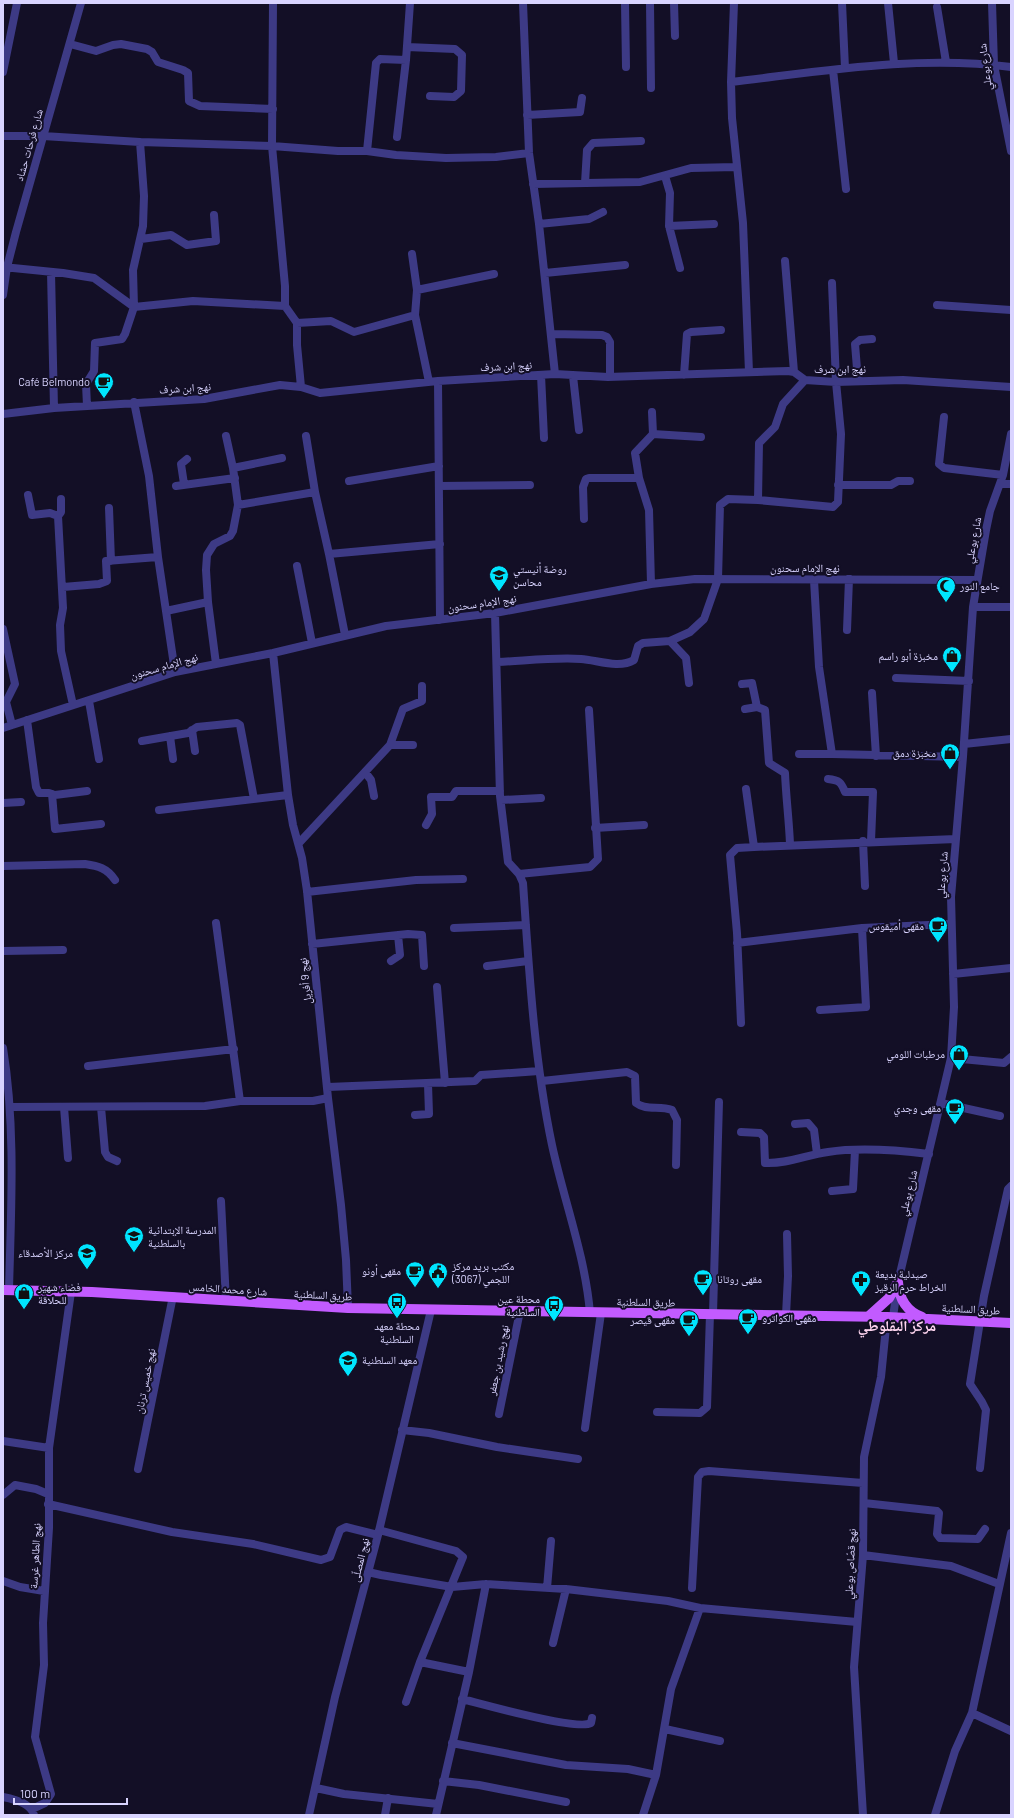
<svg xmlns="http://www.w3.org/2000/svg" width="1014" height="1818" font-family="Barlow,'Noto Naskh Arabic',sans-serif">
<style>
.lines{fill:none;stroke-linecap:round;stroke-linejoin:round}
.minor{stroke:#3d3a85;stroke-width:8}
.major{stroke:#c25bff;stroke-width:10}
.labels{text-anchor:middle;stroke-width:4;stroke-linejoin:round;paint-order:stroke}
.street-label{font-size:11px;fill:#d9d4ff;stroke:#130f26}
.poi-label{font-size:11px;fill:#d9d4ff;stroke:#130f26;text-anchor:end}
.district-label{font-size:15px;font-weight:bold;fill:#ffd6f0;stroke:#130f26}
</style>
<rect width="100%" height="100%" fill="#130f26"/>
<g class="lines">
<path class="minor" d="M273 3 272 146 338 151H367L396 155 446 158 496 157 529 153
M523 3 529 153 539 224 555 374
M625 3 626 67
M650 3 651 88
M674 3 675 36
M734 3 731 82C825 71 917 55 1011 67
M842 3 845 68
M888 3 894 63
M992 3 994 65 1011 151
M937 7 946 62
M70 44 96 51 113 45 121 44 147 49 152 52 158 62 183 70 188 73 189 101 200 106 273 109
M407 47 455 49 462 55 461 91 454 97 430 96
M833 70 846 189
M3 72 17 3
M731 82 732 118 743 223 749 372
M527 115 580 112 582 98
M3 136H43L140 142 144 196 143 226 133 270 134 307 94 278 63 273 3 267
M397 137 406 60
M140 142 272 146 285 286V306L297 323V345L301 387
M367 151 376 63 380 59 406 60 410 3
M665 176 670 193 669 226 680 268
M585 183 587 150 593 143 641 141
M533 184 640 182 691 168 736 167
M539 224 589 219 603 212
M669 226 714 224
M141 239 171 235 187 245 216 241 214 215
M785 261 794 372
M51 272 54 408
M545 273 625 265
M417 290 494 274
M3 295 7 267 16 232 81 3
M937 305 1011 310
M415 315 429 382
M297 323 331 321 354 332 415 315 417 290 412 254
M552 334 602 335 607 337 610 342V377
M541 375 544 438
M684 375 687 334 691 332 721 330
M573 376 579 430
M805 380 783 404 775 427 759 443 758 500 833 507 838 502 841 434 836 382 832 283
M438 381 440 620
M858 381 855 344 860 340 872 339
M87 406 86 384 94 371 95 343 122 339 125 334 134 307 193 301 285 306
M652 412 653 434
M3 414 54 408 204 399 280 385 301 387 320 393 438 381 555 374 608 377 788 371 794 372 805 380 836 382 903 380 1011 387
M944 417 939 464 944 468 1003 475
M226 436 233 468
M306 436 315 492
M349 481 439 466
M184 484 181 464 187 459
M1000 484H1011
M838 485H891L898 481H910
M176 486 235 478
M439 486 530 485
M28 495 32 515 50 513 58 516 63 608 60 625 61 651 73 705
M238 505 315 492 329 554 345 635
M109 508 111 561
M58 516 61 512V499
M584 519 583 487 586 479 589 478H639
M329 554 440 544
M158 557 175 672
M297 566 312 643
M814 580 819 667 832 754 963 757
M651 584 649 510 639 478 635 453 653 434 701 437
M63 587 99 584 107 581 106 561 158 557 149 476 134 402
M973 607H1011
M166 611 208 602
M495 613 500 796 508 862 519 874 523 883C529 970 534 1059 552 1145 564 1201 585 1255 590 1313
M3 629 15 684 6 702 12 725
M847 630 849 579
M670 641 686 658 689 683
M273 653 288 795 293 825 302 858 307 891 328 1098 341 1205 346 1260 348 1308
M498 662C523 661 556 657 581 659 597 660 619 669 634 660L638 646 643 643 670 641 690 632 704 619 718 579 720 505 728 499 758 500
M216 664 208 602 206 570 207 555 214 544 230 536 233 531 238 505 233 468 282 458
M896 678 969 681
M742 684 752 683 757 707 765 710 769 763 785 773C786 797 789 820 790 844
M872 693 876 756
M89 701 99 759
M745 709 757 707
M27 720 36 787 39 793H49L55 795 87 791
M3 728 175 672 273 653 386 626 495 613 651 584 695 579 977 580
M192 730 195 751
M170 736 173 759
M142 741 188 733 197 727 237 723 240 725 254 799
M964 744 1011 739
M390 745H413
M799 754H832
M365 772 371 780 374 796
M828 779C839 780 841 782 845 792H873L871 841
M746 789 754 847
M52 794 55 829 101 824
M501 800 541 798
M3 803 21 802
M159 810 288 795
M426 825 432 814 431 797H452L456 791H500
M595 828 644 825
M863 841 865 886
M299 843 390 745 403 709 422 701V686
M3 866 85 864C98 866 107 868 115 880
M519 874 590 867 598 859 589 710
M307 892 416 880 463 879
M216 923 240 1101
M454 928 526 925
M737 943 862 928 951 924
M312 944 408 934 422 935 424 966
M3 951 63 950
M391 961 400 955 398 935
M487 966 528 961
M953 974 1011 968
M437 987 445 1083
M820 1010 866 1007 862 928
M741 1023 737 933 730 855 737 848 754 847 956 839
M3 1048C16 1128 11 1210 9 1290
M951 1058 1004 1063 1011 1057
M88 1066 234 1049
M542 1081 627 1072 635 1076 636 1103C646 1111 660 1105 672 1110L677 1120 676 1165
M328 1087 475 1081 481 1075 539 1071
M941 1103 1000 1116
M10 1107 205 1106 240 1101H313L328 1098
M64 1107 68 1158
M101 1107 105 1152 108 1157 117 1161
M415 1115 429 1114 428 1084
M795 1124 808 1123 814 1130 817 1154
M741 1132 760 1133 764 1137 765 1163C788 1164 806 1155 828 1152 861 1147 896 1150 929 1154
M832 1191 853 1189 855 1150
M221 1201 226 1301
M713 1314 719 1102
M786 1315 788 1276 787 1234
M893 1317 898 1282 951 1058 954 1007 951 897 963 757 973 607 986 530 990 511 1003 475 1011 434
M657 1412 700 1413 707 1407 710 1314
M499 1414 520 1311
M585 1428 601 1313
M402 1430 429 1433 497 1447 578 1459
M3 1441 49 1448
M980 1468 986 1410 982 1402 970 1384 984 1296 1008 1189 1011 1186
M138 1469 173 1296
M3 1495 15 1485 36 1489 48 1494
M864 1503 937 1511 939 1513 937 1534 940 1538 978 1539 985 1529
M48 1504 172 1532 253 1544 321 1560 330 1557 340 1530 346 1527 378 1535
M379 1530 456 1551 463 1557 420 1662 469 1672 436 1815
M863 1555 951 1566 999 1584
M368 1572 381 1575 452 1587 486 1584 566 1589 668 1601 700 1608 857 1622
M3 1581 20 1587 44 1591
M547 1588 551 1541
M692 1588 698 1477 702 1472 709 1471 863 1483
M553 1643 566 1589
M469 1672 486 1584
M462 1699C482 1704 577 1731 591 1723L592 1718
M406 1702 420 1662
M972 1713 1011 1731
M665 1729 720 1741
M452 1743 566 1765 628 1769 656 1775 671 1689 700 1608
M443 1781 479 1785 566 1802
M316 1788 344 1794 438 1804
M3 1797C14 1799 31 1803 34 1815
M32 1809 45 1803 51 1794 35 1737 44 1665 43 1623 49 1528V1448L71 1292
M309 1815 335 1697 378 1535 431 1310
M385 1815 388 1798
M643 1815 656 1775
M863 1815 854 1667 863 1555 864 1457 881 1377 887 1317
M935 1815 955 1751 972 1713 1011 1533"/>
<path class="major" d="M898 1282C899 1299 906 1311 922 1317
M3 1290 92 1292 348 1308 887 1317 1011 1323
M869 1316 889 1298 898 1282"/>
</g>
<defs>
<g id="cafe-pin" transform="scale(1)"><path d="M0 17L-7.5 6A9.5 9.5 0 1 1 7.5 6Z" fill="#00e5ff" stroke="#130f26"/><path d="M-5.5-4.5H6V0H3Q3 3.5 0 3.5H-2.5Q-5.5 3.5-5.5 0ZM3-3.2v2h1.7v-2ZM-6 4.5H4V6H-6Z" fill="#111"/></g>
<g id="school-pin" transform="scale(1)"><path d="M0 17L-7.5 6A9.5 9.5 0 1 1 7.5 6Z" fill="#00e5ff" stroke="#130f26"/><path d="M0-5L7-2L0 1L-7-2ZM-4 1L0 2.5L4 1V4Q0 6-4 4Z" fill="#111"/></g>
<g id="mosque-pin" transform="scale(1)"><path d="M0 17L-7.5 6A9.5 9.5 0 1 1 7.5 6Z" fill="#00e5ff" stroke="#130f26"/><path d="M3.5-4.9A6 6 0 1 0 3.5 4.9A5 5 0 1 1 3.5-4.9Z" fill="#111"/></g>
<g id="shop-pin" transform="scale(1)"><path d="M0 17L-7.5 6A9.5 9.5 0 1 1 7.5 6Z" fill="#00e5ff" stroke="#130f26"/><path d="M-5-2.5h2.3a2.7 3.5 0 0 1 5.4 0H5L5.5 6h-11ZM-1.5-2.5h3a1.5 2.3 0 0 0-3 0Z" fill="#111"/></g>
<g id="civic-pin" transform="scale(1)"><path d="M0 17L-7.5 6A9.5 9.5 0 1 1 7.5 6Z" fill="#00e5ff" stroke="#130f26"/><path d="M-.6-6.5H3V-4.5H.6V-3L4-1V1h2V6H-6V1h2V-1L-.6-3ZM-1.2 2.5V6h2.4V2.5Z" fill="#111"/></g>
<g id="pharmacy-pin" transform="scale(1)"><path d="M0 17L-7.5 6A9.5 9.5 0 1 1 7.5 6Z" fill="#00e5ff" stroke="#130f26"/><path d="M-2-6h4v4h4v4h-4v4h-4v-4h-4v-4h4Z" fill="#111"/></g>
<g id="bus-pin" transform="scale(1)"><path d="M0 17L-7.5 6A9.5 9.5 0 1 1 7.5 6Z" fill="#00e5ff" stroke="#130f26"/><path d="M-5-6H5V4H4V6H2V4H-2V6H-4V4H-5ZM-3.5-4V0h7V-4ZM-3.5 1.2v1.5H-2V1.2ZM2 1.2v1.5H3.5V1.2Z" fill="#111"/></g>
</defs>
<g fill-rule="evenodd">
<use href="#cafe-pin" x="104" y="382"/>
<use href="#school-pin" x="499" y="575"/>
<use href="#mosque-pin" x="946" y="586"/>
<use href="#shop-pin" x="952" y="656"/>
<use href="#shop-pin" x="950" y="753"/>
<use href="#cafe-pin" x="938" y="926"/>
<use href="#shop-pin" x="959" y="1054"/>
<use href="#cafe-pin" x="955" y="1108"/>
<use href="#school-pin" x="134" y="1236"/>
<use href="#school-pin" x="87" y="1253"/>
<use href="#cafe-pin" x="415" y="1271"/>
<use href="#civic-pin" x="438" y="1272"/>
<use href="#cafe-pin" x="703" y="1279"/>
<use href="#pharmacy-pin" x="861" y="1280"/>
<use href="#shop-pin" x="24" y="1293"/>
<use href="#bus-pin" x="397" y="1302"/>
<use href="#bus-pin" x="554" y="1305"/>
<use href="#cafe-pin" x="748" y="1318"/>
<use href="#cafe-pin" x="689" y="1320"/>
<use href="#school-pin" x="348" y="1360"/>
</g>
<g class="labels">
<g class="street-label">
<text transform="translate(985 67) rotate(-97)" y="4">شارع بوعلي</text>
<text transform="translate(29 145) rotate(-74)" y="4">شارع فرحات حشاد</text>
<text transform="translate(506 366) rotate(-3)" y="4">نهج ابن شرف</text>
<text x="840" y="373">نهج ابن شرف</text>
<text transform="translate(185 388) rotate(-4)" y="4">نهج ابن شرف</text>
<text transform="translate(973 540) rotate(-79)" y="4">شارع بوعلي</text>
<text x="805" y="572">نهج الإمام سحنون</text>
<text transform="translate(482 603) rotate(-8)" y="4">نهج الإمام سحنون</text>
<text transform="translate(164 666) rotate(-16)" y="4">نهج الإمام سحنون</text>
<text transform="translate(942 875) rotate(-86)" y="4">شارع بوعلي</text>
<text transform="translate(305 981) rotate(-96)" y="4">نهج 9 أفريل</text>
<text transform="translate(908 1193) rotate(-76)" y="4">شارع بوعلي</text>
<text transform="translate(228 1289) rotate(4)" y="4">شارع محمد الخامس</text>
<text transform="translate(323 1295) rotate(3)" y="4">طريق السلطنية</text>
<text transform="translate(646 1302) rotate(1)" y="4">طريق السلطنية</text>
<text transform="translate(971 1309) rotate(3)" y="4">طريق السلطنية</text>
<text transform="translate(498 1360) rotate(-79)" y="4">نهج رشيد بن جعفر</text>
<text transform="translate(145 1381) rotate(-79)" y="4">نهج خميس ترنان</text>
<text transform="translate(35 1556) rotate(-87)" y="4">نهج الطاهر غرسة</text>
<text transform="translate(360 1560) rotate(-76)" y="4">نهج المصلّى</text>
<text transform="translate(850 1564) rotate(-87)" y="4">نهج قصّاص بوعلي</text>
</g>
<g class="poi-label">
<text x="90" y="386">Café Belmondo</text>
<text x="513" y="573" text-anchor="start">روضة أنيستي<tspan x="513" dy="13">محاسن</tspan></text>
<text x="960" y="590" text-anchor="start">جامع النور</text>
<text x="938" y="660">مخبزة أبو راسم</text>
<text x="936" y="757">مخبزة دمق</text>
<text x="924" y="930">مقهى أميقوس</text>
<text x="945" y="1058">مرطبات اللومي</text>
<text x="941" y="1112">مقهى وجدي</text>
<text x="148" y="1234" text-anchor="start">المدرسة الإبتدائية<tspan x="148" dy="13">بالسلطنية</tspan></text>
<text x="73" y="1257">مركز الأصدقاء</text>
<text x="452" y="1270" text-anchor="start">مكتب بريد مركز<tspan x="452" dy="13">اللجمي (3067)</tspan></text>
<text x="401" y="1275">مقهى أونو</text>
<text x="875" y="1278" text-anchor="start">صيدلية بديعة<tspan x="875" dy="13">الخراط حرم الرقيز</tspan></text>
<text x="717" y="1283" text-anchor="start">مقهى روتانا</text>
<text x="38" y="1291" text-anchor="start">فضاء شهير<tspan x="38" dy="13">للحلاقة</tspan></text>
<text x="540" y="1303">محطة عين<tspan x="540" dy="13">السلطنية</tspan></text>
<text x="762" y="1322" text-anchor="start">مقهى الكواترو</text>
<text x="675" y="1324">مقهى قيصر</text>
<text x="397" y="1330" text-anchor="middle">محطة معهد<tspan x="397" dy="13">السلطنية</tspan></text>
<text x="362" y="1364" text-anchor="start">معهد السلطنية</text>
</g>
<g class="district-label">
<text x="897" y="1331">مركز البقلوطي</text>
</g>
</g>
<rect width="1014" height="1818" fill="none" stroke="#d9d4ff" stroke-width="8"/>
<path d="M14 1798v6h113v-6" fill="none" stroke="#d9d4ff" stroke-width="2"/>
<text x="20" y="1798" font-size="12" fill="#d9d4ff" stroke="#130f26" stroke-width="3" paint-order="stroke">100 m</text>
</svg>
